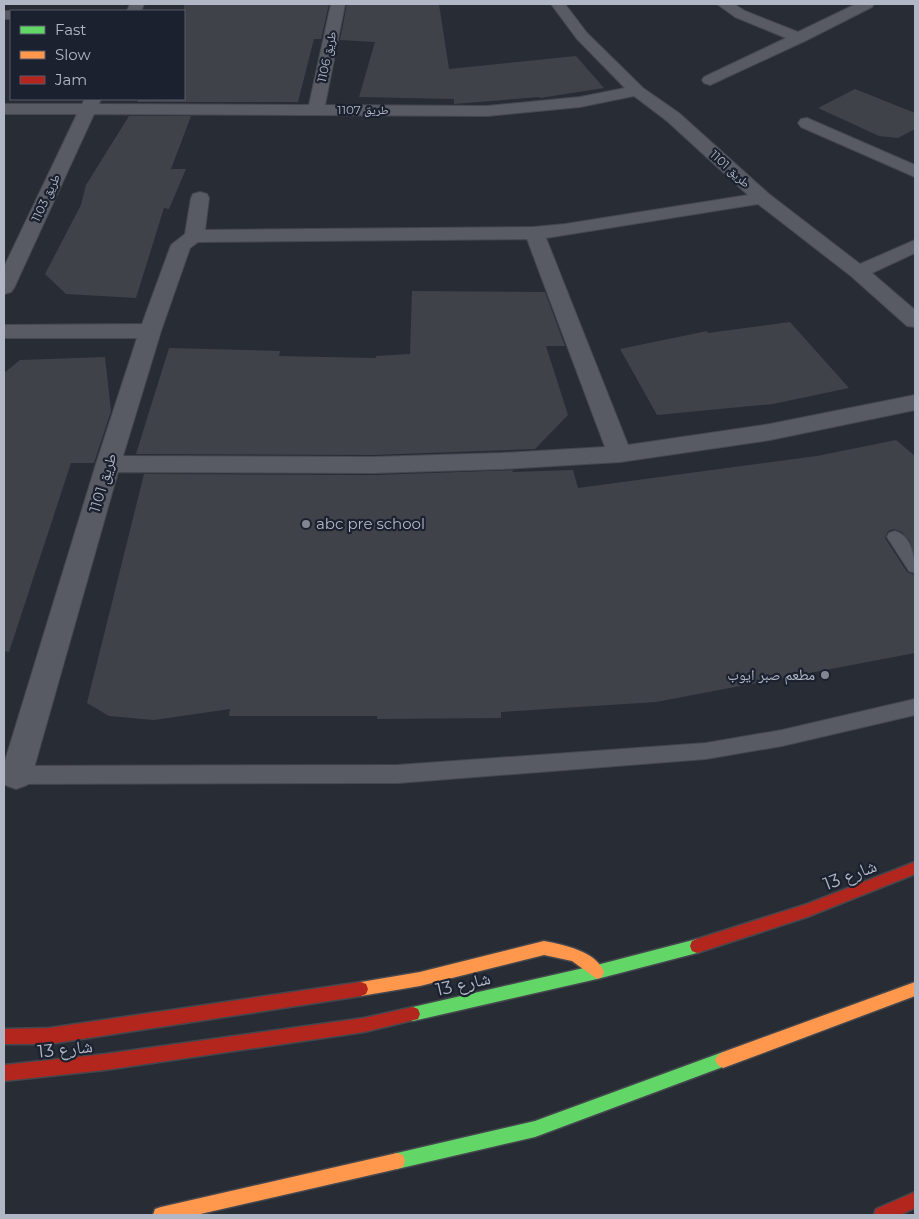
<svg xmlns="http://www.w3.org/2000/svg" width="919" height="1219" font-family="Montserrat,'Noto Naskh Arabic',sans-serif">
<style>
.building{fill:#40424a}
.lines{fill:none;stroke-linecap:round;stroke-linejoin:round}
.lane-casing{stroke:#44474e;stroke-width:2}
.street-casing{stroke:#44474e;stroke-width:2}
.fast-casing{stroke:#44474e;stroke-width:3}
.slow-casing{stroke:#44474e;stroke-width:3}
.jam-casing{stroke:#44474e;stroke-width:3}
.lane{fill:#585b63;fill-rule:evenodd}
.street{fill:#585b63;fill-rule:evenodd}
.fast{fill:#63d668;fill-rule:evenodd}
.slow{fill:#ff974d;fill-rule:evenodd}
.jam{fill:#b3261e;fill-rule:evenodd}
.poi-dot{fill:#828693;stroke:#1c212f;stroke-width:2}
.labels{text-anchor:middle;stroke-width:4.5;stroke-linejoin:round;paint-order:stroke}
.far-street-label{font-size:12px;fill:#b2b7c6;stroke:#1c212f}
.street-label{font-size:15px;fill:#b2b7c6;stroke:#1c212f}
.poi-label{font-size:15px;fill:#b2b7c6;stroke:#1c212f;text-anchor:start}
.near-street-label{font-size:18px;fill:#b2b7c6;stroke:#1c212f}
</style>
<rect width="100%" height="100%" fill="#282c35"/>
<path class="building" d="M184 4H329L321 39H314L298 102H137L139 99H184Z
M347 4H439L449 69 576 56 604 88 540 98 539 97 454 104V99L359 97 375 42 340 40Z
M855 89 915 113V129L898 138 879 136 818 108Z
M129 116H191L171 169H186L169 209 164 208 136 298 66 294 45 274 81 205 86 185Z
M412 291 545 292 565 346H546L568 415 535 449 373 455 136 454 169 348 280 351 279 356 376 358V356L410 354Z
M790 322 849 388 773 404 657 415 620 349 707 331 708 333Z
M105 357 111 411 94 463H71L9 652 4 651V373L20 360Z
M896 440 915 456V556L910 541 902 532 894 529 888 531 885 538 907 572 915 575V653L656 702 501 712V718L377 719V716H229L230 709 154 720 109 716 87 703 144 474 373 475 514 470 512 472 573 470 578 488 817 456Z"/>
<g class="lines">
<g class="lane-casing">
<path id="lane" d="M895 531C912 536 915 558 915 573L909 571 887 537 889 533Z
M915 699V715L782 746 706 759 398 783 4 784V766L398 765 706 743 782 730Z"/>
</g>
<g class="street-casing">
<path id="street" d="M130 4H144L141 11H127Z
M331 4H345L325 105 487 106 580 97 625 88 577 39 551 4H565L587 33 643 88 679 113 769 194 860 264 915 240V253L872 273 915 310V327L907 326 851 276 758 204 546 238 628 445 770 424 915 395V410L770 440 620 462 502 469 373 473 118 472 32 775 27 785 16 789 5 785 4 764 96 464 137 338H4V325L142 324 171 245 185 234 191 198 193 194 200 192 207 194 209 198 205 230 534 227 565 224 748 195 667 121 634 96 580 107 487 116 94 114 14 288 11 292 4 294V267L77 114H4V104H82L85 99H101L99 104 309 105ZM527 239 605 447 502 453 373 457 123 456 161 331 190 248 198 242Z
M717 4H734L745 11 798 32 856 4H874L872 7 805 41 710 85 704 83 702 80 704 77 786 38 735 17Z
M4 11H14H11V19H4Z
M807 118 915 165V177L801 127 798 123 801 119Z"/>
</g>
<g class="fast-casing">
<path id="fast" d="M697 939 702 941 704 946 702 951 697 953 597 979 413 1021 408 1019 406 1014 408 1009 413 1007 597 965Z
M723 1052 728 1055 731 1060 728 1065 535 1137 397 1169 391 1167 389 1161 391 1155 397 1153 535 1121Z"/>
</g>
<g class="slow-casing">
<path id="slow" d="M544 941C564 945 596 951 604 972L602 977 597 979 572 961 544 955 420 986 361 996 356 994 354 989 356 984 361 982 420 972Z
M915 982V996L723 1068 718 1065 715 1060 718 1055 723 1052Z
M397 1153 403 1155 405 1161 403 1167 397 1169 196 1215H153L155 1209 161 1207Z"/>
</g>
<g class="jam-casing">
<path id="jam" d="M915 862V874L807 917 697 953 692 951 690 946 692 941 697 939 807 904Z
M361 982 366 984 368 989 366 994 361 996 49 1044H4V1029L49 1028Z
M413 1007 418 1009 420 1014 418 1019 364 1032 105 1070 4 1081V1065L105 1054 364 1018Z
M915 1192V1208L900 1215H874L876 1209Z"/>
</g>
<use href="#lane" class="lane"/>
<use href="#street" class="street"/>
<use href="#fast" class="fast"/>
<use href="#slow" class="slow"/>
<use href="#jam" class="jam"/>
</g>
<g class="poi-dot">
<circle cx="306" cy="524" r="5"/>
<circle cx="825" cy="675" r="5"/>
</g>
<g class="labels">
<g class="far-street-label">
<text transform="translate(327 57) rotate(-78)" y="4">طريق 1106</text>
<text x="363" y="114">طريق 1107</text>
<text transform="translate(730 169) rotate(42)" y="4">طريق 1101</text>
<text transform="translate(46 198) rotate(-65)" y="4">طريق 1103</text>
</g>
<g class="street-label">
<text transform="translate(103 483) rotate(-73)" y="5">طريق 1101</text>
</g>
<g class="poi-label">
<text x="316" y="529">abc pre school</text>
<text x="815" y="680" text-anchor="end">مطعم صبر ايوب</text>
</g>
<g class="near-street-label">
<text transform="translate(850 875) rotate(-21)" y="6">شارع 13</text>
<text transform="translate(463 984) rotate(-13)" y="6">شارع 13</text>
<text transform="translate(65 1049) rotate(-6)" y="6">شارع 13</text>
</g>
</g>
<rect width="919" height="1219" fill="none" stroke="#b2b7c6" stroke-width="10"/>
<rect x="10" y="10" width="175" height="90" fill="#1c212f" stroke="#585d6b"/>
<rect x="20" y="26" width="25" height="8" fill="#63d668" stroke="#585d6b"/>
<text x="55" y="35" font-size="15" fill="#b2b7c6">Fast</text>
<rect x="20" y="51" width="25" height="8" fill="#ff974d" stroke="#585d6b"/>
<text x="55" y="60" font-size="15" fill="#b2b7c6">Slow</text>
<rect x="20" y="76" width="25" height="8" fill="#b3261e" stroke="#585d6b"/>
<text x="55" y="85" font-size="15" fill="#b2b7c6">Jam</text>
</svg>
